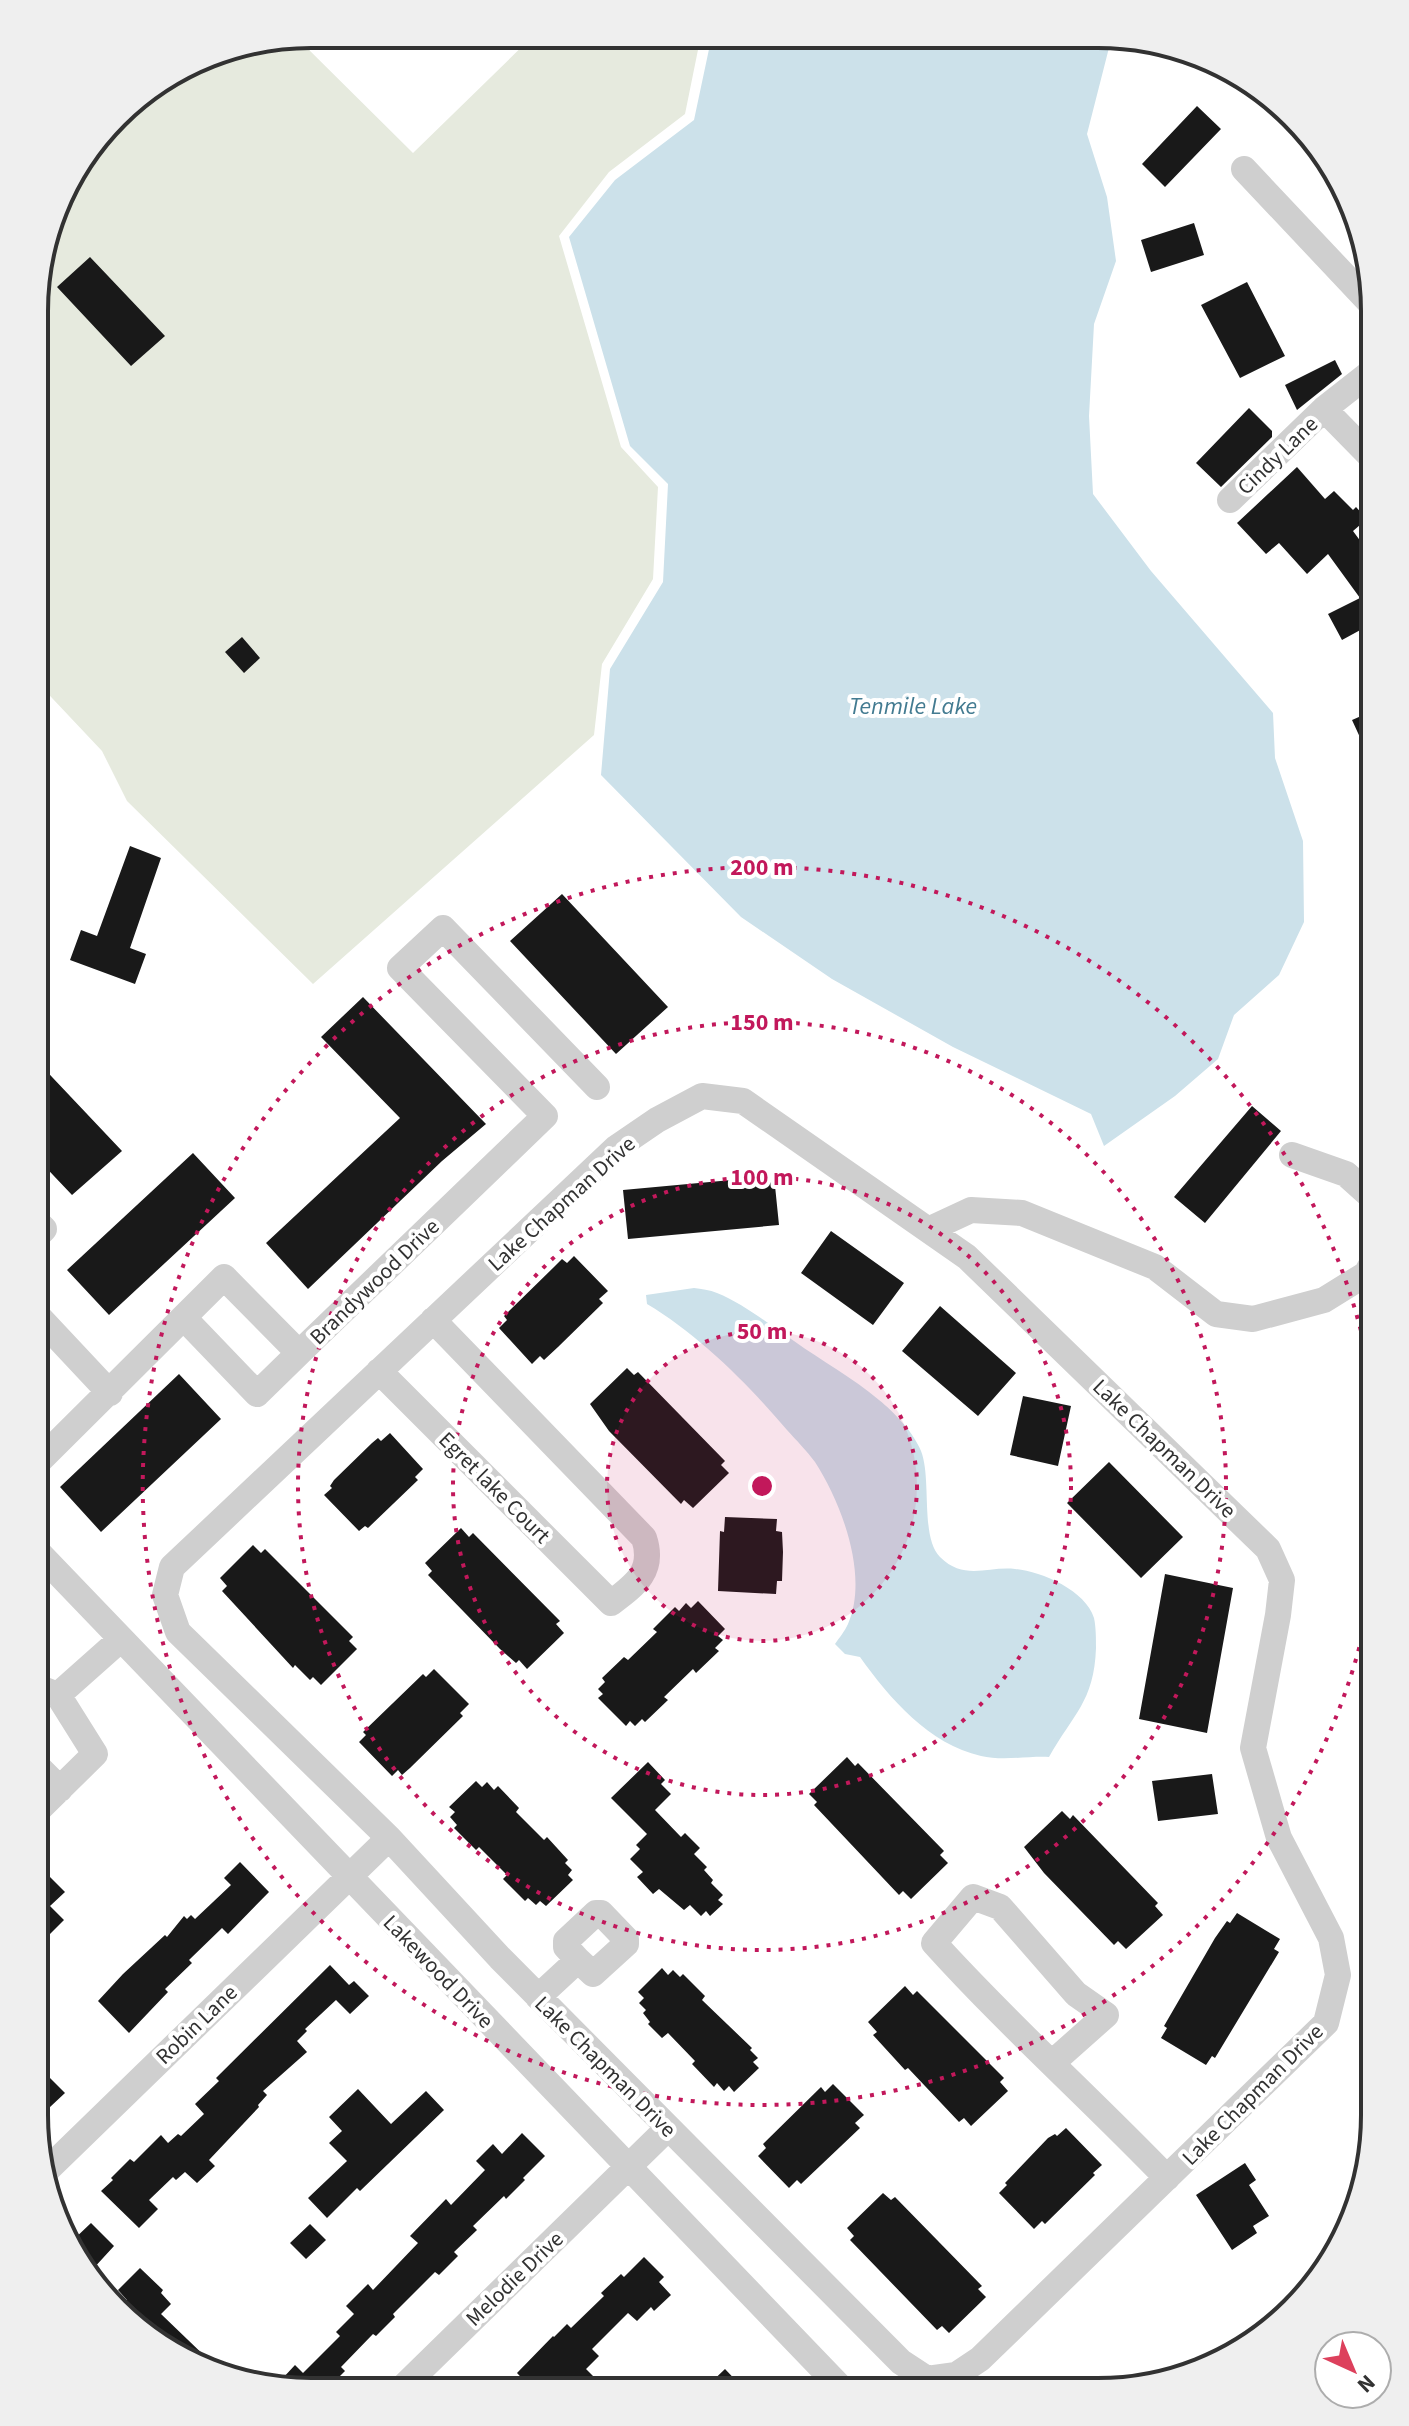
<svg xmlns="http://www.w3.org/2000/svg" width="1409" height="2426" font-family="'Source Sans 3',sans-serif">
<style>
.green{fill:#e6eade}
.water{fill:#cce1ea}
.building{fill:#191919}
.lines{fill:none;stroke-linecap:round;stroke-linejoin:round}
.minor{stroke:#cfcfcf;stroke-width:26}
.ring{fill:none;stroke:#c2185b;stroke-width:4;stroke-dasharray:4 8}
.labels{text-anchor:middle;stroke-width:8;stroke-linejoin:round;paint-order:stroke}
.street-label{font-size:22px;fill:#323232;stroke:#fff}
.water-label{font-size:24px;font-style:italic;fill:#437b91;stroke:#fff}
.rim{fill:none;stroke:#323232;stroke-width:4}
.centre{fill:#c2185b;stroke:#fff;stroke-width:4}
.ring-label{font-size:24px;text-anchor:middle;font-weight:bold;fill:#c2185b;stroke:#fff;stroke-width:8;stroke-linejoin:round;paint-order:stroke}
</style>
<rect width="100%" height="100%" fill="#fff"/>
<path class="green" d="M534 35H701L685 114 609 172 559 236 621 447 658 487 653 579 602 664 594 735 313 984 127 801 102 751 36 681V275L63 188 128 103 205 55 296 37 413 153Z"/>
<path class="water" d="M712 35 1112 36 1087 134 1107 197 1116 261 1094 324 1089 416 1093 494 1151 571 1273 713 1275 758 1303 841 1304 922 1279 975 1234 1015 1218 1059 1175 1096 1104 1146 1091 1114 953 1047 832 979 741 917 601 775 610 669 663 582 668 484 630 446 569 237 615 180 694 120Z
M694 1288C701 1289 710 1290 717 1293 744 1304 770 1325 794 1341 822 1361 853 1378 879 1400 894 1412 914 1433 921 1451 932 1479 920 1537 940 1557 964 1581 988 1566 1015 1569 1041 1571 1086 1591 1094 1618 1096 1627 1096 1639 1096 1648 1094 1702 1073 1714 1049 1757 1027 1756 1002 1761 981 1756 929 1744 890 1699 860 1657L845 1654 835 1644C839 1638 845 1631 848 1624 869 1576 842 1504 815 1462 807 1451 796 1440 787 1430 748 1384 699 1335 647 1304L646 1295Z"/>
<path class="building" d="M1197 106 1221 129 1165 187 1142 164Z
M1194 223 1204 255 1151 272 1141 240Z
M90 257 165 336 131 366 57 287Z
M1247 282 1285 356 1240 378 1201 305Z
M1335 360 1342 374 1297 410 1285 385Z
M1249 408 1272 431V437L1221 487 1196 463Z
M1297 467 1325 499 1334 491 1353 510 1356 507 1367 519 1353 531 1375 561V622L1342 640 1328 614 1360 598 1328 554 1307 574 1279 543 1266 554 1237 523Z
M242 637 260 658 244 673 225 652Z
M1375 710V770L1352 720Z
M130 846 161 858 130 948 146 954 135 984 70 960 81 930 97 936Z
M562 894 668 1007 616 1054 510 941Z
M363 997 486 1124 442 1161 308 1289 266 1243 400 1118 321 1037Z
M35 1059 122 1151 72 1195 35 1156Z
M1252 1106 1281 1131 1205 1223 1174 1197Z
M193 1153 235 1198 109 1315 67 1270Z
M774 1176 779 1225 628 1239 623 1190Z
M831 1231 904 1283 873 1325 801 1273Z
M574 1256 608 1291 599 1299 603 1303 558 1347 544 1360 540 1356 532 1364 499 1328 507 1320 504 1316 554 1267 562 1259 567 1263Z
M940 1306 1016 1373 978 1416 902 1351Z
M627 1368 634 1375 638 1372 725 1461 721 1465 729 1473 693 1508 684 1500 681 1504 609 1431 590 1404Z
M179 1374 221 1419 101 1532 60 1487Z
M1023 1396 1071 1406 1058 1466 1010 1455Z
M390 1433 423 1469 415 1477 418 1480 368 1528 365 1526 359 1531 324 1495 332 1488 330 1486 334 1480 372 1443 378 1438 381 1441Z
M1109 1462 1183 1537 1141 1578 1067 1503Z
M725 1517 777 1519 776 1531 782 1532 783 1552 782 1581H777L776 1594 718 1591 720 1531 724 1532Z
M461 1528 469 1537 473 1533 560 1621 556 1624 564 1633 527 1669 519 1660 516 1663 500 1649 428 1575 432 1571 425 1563Z
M253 1545 261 1553 265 1549 353 1637 349 1641 357 1649 321 1685 313 1677 310 1680 295 1665 293 1668 222 1591 227 1586 220 1578Z
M1165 1574 1233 1588 1207 1733 1139 1719Z
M698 1601 725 1629 718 1636 723 1640 715 1648 719 1651 696 1673 693 1669 664 1697 668 1700 645 1722 642 1719 635 1726 630 1721 626 1726 598 1698 603 1694 598 1689 605 1682 602 1678 624 1657 628 1660 657 1632 653 1629 675 1607 679 1611 686 1603 691 1608Z
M434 1669 469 1704 460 1713 463 1716 410 1768 402 1775 398 1770 392 1776 359 1742 366 1735 363 1732 423 1674 426 1677Z
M847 1757 855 1766 858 1763 944 1851 940 1855 948 1863 911 1899 903 1891 899 1895 814 1805 817 1802 809 1794Z
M648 1762 665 1780 661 1784 671 1794 655 1810 681 1837 685 1833 700 1848 694 1854 707 1867 704 1870 713 1880 711 1883 723 1895 718 1900 723 1904 710 1916 706 1911 701 1916 690 1905 684 1910 659 1889 653 1894 637 1877 643 1872 630 1859 640 1849 636 1845 647 1834 611 1798Z
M1212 1774 1218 1814 1158 1821 1152 1781Z
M476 1781 482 1787 487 1782 494 1790 498 1786 519 1808 516 1812 544 1840 547 1837 568 1860 565 1863 572 1870 568 1875 573 1880 546 1906 540 1901 536 1905 528 1898 525 1901 503 1879 507 1875 479 1847 476 1850 454 1828 457 1825 450 1817 455 1812 449 1807Z
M1062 1811 1070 1819 1073 1815 1158 1903 1155 1906 1163 1915 1126 1949 1118 1941 1114 1945 1044 1873 1024 1847Z
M240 1862 269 1892 228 1934 222 1928 189 1960 192 1963 165 1989 168 1992 129 2033 98 2001 123 1974 165 1935 167 1937 184 1916 187 1919 191 1915 195 1919 231 1885 224 1878Z
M48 1875 65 1892 50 1906 64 1920 43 1941 34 1932V1889Z
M1237 1913 1280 1939 1274 1949 1279 1952 1215 2058 1212 2056 1206 2065 1161 2038 1167 2028 1164 2026 1215 1938 1227 1921 1230 1923Z
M330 1965 349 1985 354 1981 369 1996 350 2014 336 2000 305 2029 307 2031 297 2041 307 2052 263 2091 267 2095 258 2105 259 2107 209 2160 215 2166 197 2183 185 2172 176 2180 173 2177 149 2200 158 2209 139 2228 101 2191 113 2180 111 2178 130 2159 134 2162 161 2135 168 2143 178 2134 181 2136 204 2114 195 2104 219 2081 216 2078Z
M662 1968 668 1975 673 1970 680 1977 683 1974 705 1996 702 2000 752 2048 750 2050 758 2058 753 2062 759 2068 734 2092 729 2086 724 2091 717 2083 714 2087 692 2064 695 2061 668 2033 662 2038 648 2024 650 2022 643 2013 646 2010 639 2003 644 1998 638 1992Z
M905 1986 913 1995 917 1991 1004 2078 1000 2082 1008 2091 971 2126 964 2118 959 2122 908 2068 905 2070 873 2035 877 2032 868 2022Z
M34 2062 65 2093 50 2107 47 2104 34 2116Z
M833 2084 864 2115 855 2123 860 2128 801 2184 797 2180 789 2188 758 2156 766 2148 763 2144 821 2087 825 2092Z
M358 2089 391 2124 426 2091 444 2110 360 2191 357 2188 327 2218 308 2198 347 2161 329 2143 342 2131 329 2117Z
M1066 2128 1102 2165 1093 2173 1095 2175 1045 2224 1042 2221 1034 2229 999 2193 1007 2185 1005 2183 1048 2138 1055 2134 1057 2136Z
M522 2133 545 2156 523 2178 525 2180 506 2199 504 2196 473 2226 477 2230 454 2252 458 2256 439 2275 435 2272 393 2314 395 2317 376 2336 373 2334 341 2367 345 2371 326 2390H287L290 2387 282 2379 295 2365 303 2373 340 2336 336 2332 354 2314 346 2306 368 2284 373 2290 418 2243 410 2236 446 2199 451 2205 485 2170 476 2161 493 2144 502 2154Z
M1245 2163 1256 2180 1249 2185 1269 2216 1253 2226 1257 2233 1232 2250 1196 2195Z
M883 2193 891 2200 895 2197 982 2286 978 2289 986 2297 949 2333 942 2326 937 2330 850 2240 854 2236 847 2228Z
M91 2223 114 2246 92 2270 71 2242Z
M310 2224 326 2240 306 2259 290 2243Z
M644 2257 664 2277 659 2282 671 2295 654 2311 651 2307 637 2321 628 2313 592 2349 599 2356 586 2369 594 2377 580 2391H570L557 2378 544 2390H533L517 2373 553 2336 554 2337 567 2324 571 2328 604 2296 601 2293 621 2274 624 2277Z
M140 2268 163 2290 161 2293 171 2304 161 2314 213 2364 143 2335 127 2315 132 2310 125 2302 127 2300 118 2290Z
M725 2369 746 2391H702Z"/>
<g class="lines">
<path class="minor" d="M1244 169 1375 308
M1324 409 1375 461
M1230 500 1324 409 1375 369
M702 1096 743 1101 967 1257 1268 1549 1282 1580 1278 1615 1253 1748 1279 1838 1331 1938 1338 1975 1326 2023 980 2359 956 2375 927 2379 901 2362 500 1958 389 1838 178 1632 165 1595 172 1567 616 1148 657 1120Z
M1292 1155 1346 1174 1375 1200
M928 1230 971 1210 1022 1213 1155 1267 1216 1314 1253 1319 1324 1300 1366 1274 1375 1258
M35 1238 44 1229 35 1220
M35 1313 110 1393
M184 1318 257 1394 299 1353
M379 1371 611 1603C635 1585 655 1571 644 1538L433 1320
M35 1465 224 1277 299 1353 545 1116 400 968 443 928 597 1087
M35 1549 844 2391
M35 1686 58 1695 121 1639
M34 1763 60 1789
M34 1814 95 1754 58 1695
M538 1997 578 1960 593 1974 626 1944V1939L601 1913H596L566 1941V1947L578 1960
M1052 2063 1106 2015 1076 1994 1000 1907 973 1897 934 1943C1008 2025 1090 2098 1167 2178
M45 2172 389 1838
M400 2390 668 2128"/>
</g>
<circle cx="762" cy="1486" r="155" fill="#c2185b" fill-opacity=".12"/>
<g class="ring">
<circle cx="762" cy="1486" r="155"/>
<circle cx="762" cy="1486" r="309"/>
<circle cx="762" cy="1486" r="464"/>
<path d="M1374 1577A619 619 0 1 1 1374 1395"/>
</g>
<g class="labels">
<g class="street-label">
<text transform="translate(1277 455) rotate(-44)" y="8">Cindy Lane</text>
<text transform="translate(561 1203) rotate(-42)" y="8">Lake Chapman Drive</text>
<text transform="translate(374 1281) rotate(-44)" y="8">Brandywood Drive</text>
<text transform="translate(1165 1448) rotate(44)" y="8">Lake Chapman Drive</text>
<text transform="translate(495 1487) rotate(45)" y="8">Egret lake Court</text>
<text transform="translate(439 1971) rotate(46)" y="8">Lakewood Drive</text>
<text transform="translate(196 2024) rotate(-44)" y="8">Robin Lane</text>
<text transform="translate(606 2066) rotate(45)" y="8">Lake Chapman Drive</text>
<text transform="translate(1252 2094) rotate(-45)" y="8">Lake Chapman Drive</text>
<text transform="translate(514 2278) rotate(-44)" y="8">Melodie Drive</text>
</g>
<g class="water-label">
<text x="913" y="714">Tenmile Lake</text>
</g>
</g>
<path d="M0 0H1409V2426H0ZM311 48H1098A263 263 0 0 1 1361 311V2115A263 263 0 0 1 1098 2378H311A263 263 0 0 1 48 2115V311A263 263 0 0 1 311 48Z" fill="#efefef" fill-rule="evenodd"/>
<path class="rim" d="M311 48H1098A263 263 0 0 1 1361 311V2115A263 263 0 0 1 1098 2378H311A263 263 0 0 1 48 2115V311A263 263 0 0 1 311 48Z"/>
<circle cx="762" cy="1486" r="12" class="centre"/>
<g class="ring-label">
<text x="762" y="875">200 m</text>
<text x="762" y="1030">150 m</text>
<text x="762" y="1185">100 m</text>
<text x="762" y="1339">50 m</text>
</g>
<g transform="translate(1353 2370) rotate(136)"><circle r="38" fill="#ffffff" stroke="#adadad" stroke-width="2"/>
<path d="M0-6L14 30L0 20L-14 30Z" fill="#dd405c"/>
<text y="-12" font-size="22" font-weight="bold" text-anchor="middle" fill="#323232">N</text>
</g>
</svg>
